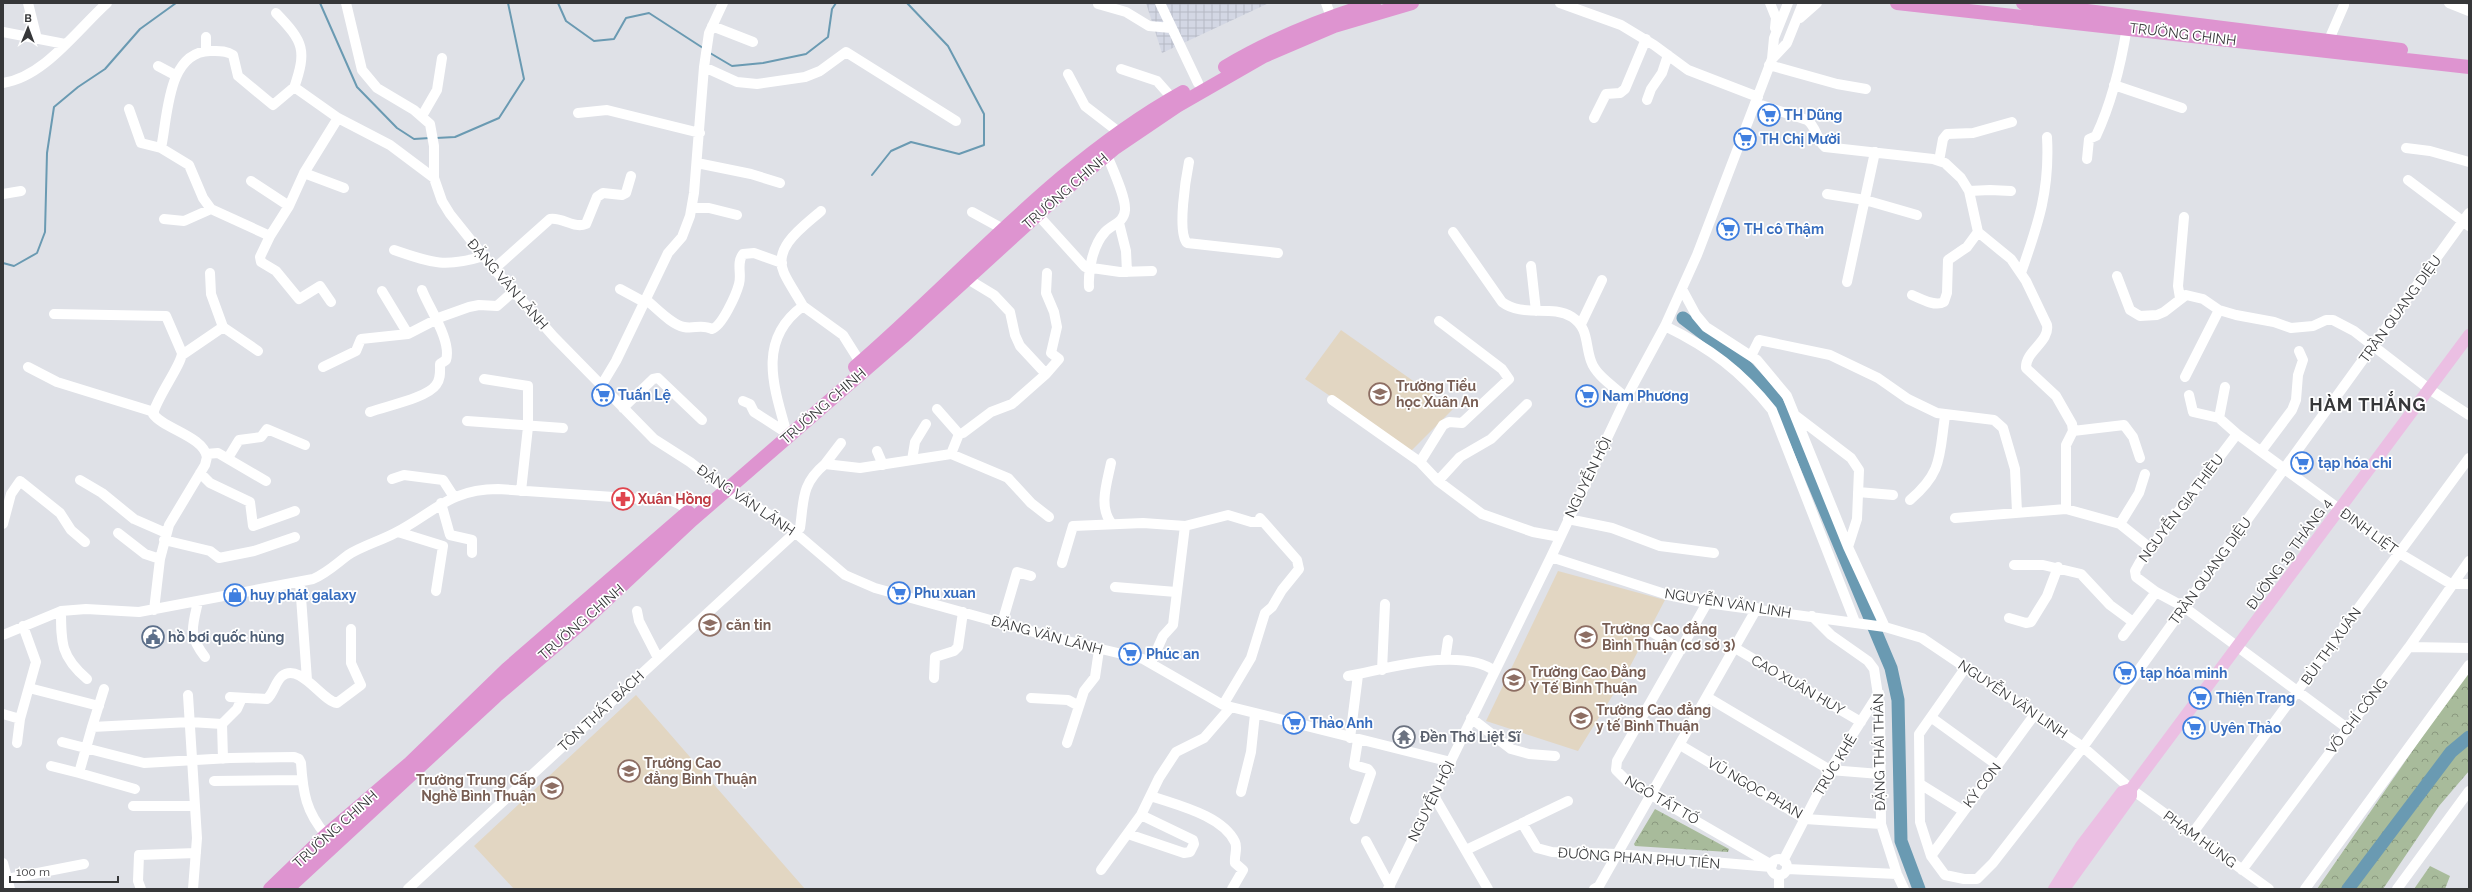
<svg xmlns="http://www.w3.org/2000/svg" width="2472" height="892" font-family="Raleway,sans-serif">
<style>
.industrial{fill:url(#industrial-grid)}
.education{fill:#e2d6c2}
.park{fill:url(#park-crowns)}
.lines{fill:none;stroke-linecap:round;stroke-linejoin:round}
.stream{stroke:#6a9ab2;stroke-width:2}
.river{stroke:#6a9ab2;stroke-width:13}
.minor{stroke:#fff;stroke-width:10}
.major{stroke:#ebbfe3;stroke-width:12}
.highway{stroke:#de94d0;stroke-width:14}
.labels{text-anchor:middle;stroke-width:3.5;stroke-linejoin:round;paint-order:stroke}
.street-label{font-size:14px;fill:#363739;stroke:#fff}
.shop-label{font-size:14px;font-weight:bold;fill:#366cbe;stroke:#fff;text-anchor:start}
.education-label{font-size:14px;font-weight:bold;fill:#785e54;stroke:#fff;text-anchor:start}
.health-label{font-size:14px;font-weight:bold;fill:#be3a42;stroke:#fff;text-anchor:start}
.service-label{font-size:14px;font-weight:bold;fill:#4e5e75;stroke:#fff;text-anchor:start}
.worship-label{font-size:14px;font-weight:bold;fill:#5b616d;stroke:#fff;text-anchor:start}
.district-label{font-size:18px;font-weight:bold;letter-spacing:1px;fill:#363739;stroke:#fff}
</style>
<defs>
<pattern id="industrial-grid" width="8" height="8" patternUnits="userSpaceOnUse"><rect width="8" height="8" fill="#d3d7e4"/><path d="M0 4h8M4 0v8" fill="none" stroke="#b6b9c4"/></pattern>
<pattern id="park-crowns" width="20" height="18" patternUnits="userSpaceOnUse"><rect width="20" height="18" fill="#a8bb9b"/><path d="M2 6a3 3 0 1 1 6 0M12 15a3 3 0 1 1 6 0" fill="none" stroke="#8a997f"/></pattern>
</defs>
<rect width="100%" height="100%" fill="#dfe1e7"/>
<path class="industrial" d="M1146 3H1269L1162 53Z"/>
<path class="education" d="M1341 330 1453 409 1411 451 1305 379Z
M1558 571 1665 600 1626 674 1578 751 1486 721Z
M636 695 805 889H514L474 846Z"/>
<path class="park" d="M2469 669V771L2439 806 2383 889H2317Z
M1655 809 1729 849 1728 852 1635 846 1634 844Z
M2430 866 2450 876 2445 889H2414Z"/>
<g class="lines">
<path class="stream" d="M320 3 357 87 397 128 414 139 430 138
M558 3 566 21 594 41 614 39 626 18 649 13 703 48
M710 53 732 66 763 63 806 54 828 37 832 9 836 3
M436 138 455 137 499 118 524 79 508 3
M872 175 891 151 911 142 959 154 984 145V114L948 46 907 3
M3 263 14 266 37 253 45 232 47 153 54 107 78 87 105 69 140 29 176 3"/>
<path class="river" d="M1683 318 1745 365 1775 398 1794 436 1880 642 1891 668 1898 700 1901 841 1919 889
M2348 889 2451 752 2469 737"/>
<path class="minor" d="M28 3 37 39
M346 3 362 70 377 88 414 110 430 124 434 146V178L442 201 450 214 494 269 554 337 654 439 690 462 726 490 784 523 845 575 875 588 1059 639 1143 659 1223 705 1451 762
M1160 3 1198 83
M1326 3 1331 17
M1560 3 1621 25 1654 45 1688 70 1758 97
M1770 3 1776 18 1775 28
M2449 3 2469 11
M1098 4 1126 12 1149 26 1171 28
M276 13C304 42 307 50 294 88
M1800 18 1817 3
M712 26 753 42
M3 32 65 44
M206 37V51
M2328 42 2344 5
M1772 59 1787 43 1803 3
M1769 65 1837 84 1866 89
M158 66 175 75
M704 67 737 82 757 84 805 77 820 71 846 52 956 121
M1121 69 1157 81 1172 98
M1068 74 1085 106 1120 133
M3 83C44 77 77 30 107 3
M2114 85 2182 108
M1647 100 1651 89 1662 73 1668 55
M1755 103 1807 120C1817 127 1816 140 1825 147L1933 159 1945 163 1961 178 1969 191 1978 232 2011 259 2026 281 2047 325C2050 342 2025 351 2026 368L2056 396 2072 424 2073 431 2066 445V509
M129 109 141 143 161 148 189 165 203 198 211 209 270 236
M578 113 607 110 700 133
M422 116 437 90 442 58
M1594 118 1606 94 1620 93 1625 89 1646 39
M161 148C168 116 167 52 210 51 218 51 226 50 233 55L238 76 273 105 292 89H297L338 118 390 145 434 178
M2406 148 2430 151 2469 162
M2087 159 2089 139 2096 136C2112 102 2121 64 2127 27
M1939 161 1943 139 1947 134 1973 133 2012 122
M1189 162C1186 177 1177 232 1187 243L1278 253
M697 163 751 174 780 183
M304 173 344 188
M2408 180 2469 226
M251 181 289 206
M1969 191 1990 190 2011 191
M3 194 21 191
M1827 194 1865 200 1917 215
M692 208H709L737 215
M972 212 1003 229
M1038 215 1085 267 1120 272 1152 271
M164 219 184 221 211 209
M1119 223 1126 251 1127 272
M1453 232 1502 302C1523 318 1551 304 1572 317 1589 328 1585 345 1591 361 1596 376 1615 387 1626 398
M394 250C432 263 444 268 484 256
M1531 266 1536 311
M494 269 550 219C563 217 574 229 586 224L597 197 603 193 622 195 626 193 631 176
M210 273 211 294 223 327
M2021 273C2038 224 2050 191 2047 137
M2117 276 2130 310 2140 316 2157 315 2164 312 2186 295 2203 299 2219 310 2236 315 2274 322 2291 328 2313 326 2326 320H2333L2354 331 2429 389 2469 415
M1847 282 1875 152
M1089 287C1088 270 1093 245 1105 232 1112 224 1124 223 1125 210 1126 197 1112 168 1107 155
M620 289 644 302
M1682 289 1696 315 1706 327 1757 360 1787 396 1848 547 1885 627
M382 291 408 334
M1912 295C1921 299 1935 307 1944 302L1947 293 1948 260 1967 247 1978 232
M2180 298 2178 286 2184 217
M645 299C656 307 670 324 684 327 694 329 702 324 712 329 722 326 736 295 739 284 742 274 736 263 743 254L754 253 782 263
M331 302 320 286 299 299 276 271 261 262 260 257 270 236 289 206 304 173 338 118
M803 306 843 335 860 362
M54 314 166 316 182 353C182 364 157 397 153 414 164 429 203 436 207 457L205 465 169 525 160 559 154 610
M1581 324 1602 280
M1665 326C1710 348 1741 371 1772 410L1855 622
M182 355 223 327 258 351
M1751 356 1759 340 1830 355 1878 378 1908 399 1937 413 1994 420 2003 428 2015 469 2017 512
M28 367 57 382 154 412
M323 367 356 351 361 339 408 334 441 317 469 307 479 305 497 306 514 291
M1046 374 1059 359 1051 353 1057 327 1054 312 1046 293 1047 273
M2185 377 2219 310
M484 379 528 386V427L521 491
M601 386 616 361 668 253 682 237 690 216 694 193 704 67 709 33 723 3
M2225 387 2219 418 2237 434 2399 553 2451 584H2469
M2189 395 2193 412 2219 418
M1332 400 1420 462 1438 481 1482 514 1533 532 1560 537
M743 401 750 404 754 412 782 430
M623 408 653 379 658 378 702 420
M937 409 959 434
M370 412C386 406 427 398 436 385 441 379 440 371 440 364L446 360C452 341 429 308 422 290
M1796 416 1851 458 1859 470 1857 519 1848 547
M467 421 563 428
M785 427C772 382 759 338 803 306 797 295 789 284 784 273 772 247 804 226 821 211
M2073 431 2124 425 2133 437 2140 458
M2237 434 2140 562 2135 571 2136 577 2156 592 2184 607 2347 728
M2262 450 2292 410 2296 400 2298 375 2303 360 2299 351
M877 451 883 465
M206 454 218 453 266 481
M951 454 959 434 963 433 991 412 1012 404 1046 374 1020 346 1015 335 1010 312 994 295 966 278
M228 458 239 440 261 437 267 429 305 445
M912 460 915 442 926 424
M1420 462 1443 425 1449 422 1462 423 1509 379 1502 369 1439 321
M1111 463C1107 483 1098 507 1112 524
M825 464 841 443
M200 473 210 483 250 502 253 526 295 511
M392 479 404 475 443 480 454 497
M80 480 102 493 134 519 166 533
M1438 481 1460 457 1491 439 1527 404
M1858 492 1893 495
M1910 500C1943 472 1939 456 1945 416
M441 503 450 535 472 540V553
M1955 518 2066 509 2120 524 2150 548
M1568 519 1612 528 1660 546 1714 553
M3 524 11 494 20 481 60 513 71 530 85 542
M2120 524 2139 493 2145 474
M398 532 443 546 436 591
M118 533 145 554 160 559
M164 540 210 551 219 558 254 551 295 537
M1551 557 1668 595 1707 603 1885 627 1922 638 2083 747 2131 789 2269 889
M1062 563 1073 526 1143 523 1185 526 1228 515 1251 522H1263
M2014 565H2043L2081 574 2110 605 2133 622
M300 583 307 680
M1115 587 1176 592
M198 602C192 628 188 635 205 657
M1707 603 1617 761 1616 770 1627 781 1772 865
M61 611C61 643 61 657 87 679
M637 611 639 621 658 658
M1812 616 1831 635 1868 661 1874 669 1880 708 1881 824 1897 874 1904 889
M2009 618 2026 623 2031 622 2047 596 2058 567
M1002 623 1017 572 1031 576
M1652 632 1681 650
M3 635 61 611 86 609 139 612 313 579C327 573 336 564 348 555 362 546 380 541 395 533 434 513 449 489 498 489L672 501 681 505 691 516
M2123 636 2156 592
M2409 647 2469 648
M1735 648 1861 722
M1445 660 1448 640
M1151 663 1163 636 1173 625 1185 526
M1966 667 1919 734 1920 822 1931 856 1945 875 1964 879H1977L1993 863 2083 747 2469 213
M1382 670 1385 604
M1348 676C1387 669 1460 646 1495 671
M934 678 935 657 954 651 958 647 963 612
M29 688 99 706
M188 695 197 838 193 889
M230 697 267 699C274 693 275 682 282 676 300 662 322 701 337 703L361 685 351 663V629
M1707 697 1830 770 1880 774
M1031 698 1068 700 1079 706
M1223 705 1251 658 1265 613 1272 607 1282 590 1299 569 1297 560 1260 518
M3 714 20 719 36 662 23 626
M1471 718 1511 749 1529 754 1555 756
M1932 718 1997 765
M92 727 104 689
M1350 738 1358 675
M62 742 144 763 230 758 294 757 299 759 301 763C303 793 306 812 326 835
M17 743 20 719
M1067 743 1084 691 1095 677 1099 650
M1680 745 1805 819 1881 824
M223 759 222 724 237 709 242 698
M51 766 79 773 92 727 190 722 222 724
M79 773 135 789
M214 781 302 780
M1920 784 1962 810
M1241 792 1251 752 1255 714
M1151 796C1176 805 1222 815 1235 842 1238 848 1234 856 1235 863L1243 870 1232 889
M1434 796 1488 889
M133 806H195
M1355 819 1371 773 1368 769 1354 765 1358 740
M1522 823 1537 848 1552 852 1618 854 1771 867
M1128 834 1184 853 1190 852 1194 844 1193 840 1141 815
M2192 834 2469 458
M1366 841 1390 886
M1466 850 1568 801
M1931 856 2035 714
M1771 867a8 8 0 1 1 16 0a8 8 0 1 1-16 0Z
M1783 861 1830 770 1879 693
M3 863 10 889
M1787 869 1897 874
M1101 870 1141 815 1159 778 1176 752 1204 738 1230 708
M2242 870 2409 647 2469 561
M1779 875V889
M7 879 84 864
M141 889 138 881 139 855 196 853
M408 889 800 528C804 500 801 484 825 464L860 468 951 454 1008 478 1031 503 1049 517
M1388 889 1551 557 1626 398 1665 326 1697 255 1772 59 1774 38 1788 3
M1594 889 1599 886 1757 608
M2305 889 2469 665
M2397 889 2469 791"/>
<path class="major" d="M2054 889 2081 846 2122 792 2131 789 2469 335
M2064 889 2131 796V789"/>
<path class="highway" d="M1897 3 2469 67
M2023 3 2401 50
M1225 67C1272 39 1322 19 1374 3
M855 367C963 274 1057 162 1183 92
M270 889 326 835 410 763 507 669 688 512
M287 889 496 696 584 621 692 520 903 337 1059 195 1115 148 1177 106 1264 56 1334 26 1412 3"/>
</g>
<defs>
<g id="supermarket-ring" transform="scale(1.15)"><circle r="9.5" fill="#fff" stroke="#3f7fe0" stroke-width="1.5"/><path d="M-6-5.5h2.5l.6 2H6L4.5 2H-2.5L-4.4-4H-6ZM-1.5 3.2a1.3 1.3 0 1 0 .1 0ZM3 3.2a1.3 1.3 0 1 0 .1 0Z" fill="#3f7fe0"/></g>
<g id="school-ring" transform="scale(1.15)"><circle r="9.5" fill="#fff" stroke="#8d6e63" stroke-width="1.5"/><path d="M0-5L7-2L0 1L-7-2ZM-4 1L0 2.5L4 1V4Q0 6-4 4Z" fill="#8d6e63"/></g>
<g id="pharmacy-ring" transform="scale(1.15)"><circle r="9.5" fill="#fff" stroke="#e0444e" stroke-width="1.5"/><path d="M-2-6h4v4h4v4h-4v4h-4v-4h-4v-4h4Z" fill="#e0444e"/></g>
<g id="shop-ring" transform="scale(1.15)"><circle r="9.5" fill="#fff" stroke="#3f7fe0" stroke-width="1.5"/><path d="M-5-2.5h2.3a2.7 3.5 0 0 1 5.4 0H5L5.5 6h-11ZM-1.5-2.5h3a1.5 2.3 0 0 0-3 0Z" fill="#3f7fe0"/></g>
<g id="civic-ring" transform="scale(1.15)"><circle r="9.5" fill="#fff" stroke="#5c6f8a" stroke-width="1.5"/><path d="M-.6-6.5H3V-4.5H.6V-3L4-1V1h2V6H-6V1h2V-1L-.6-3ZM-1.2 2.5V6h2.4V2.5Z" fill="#5c6f8a"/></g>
<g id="university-ring" transform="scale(1.15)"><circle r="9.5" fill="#fff" stroke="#8d6e63" stroke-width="1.5"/><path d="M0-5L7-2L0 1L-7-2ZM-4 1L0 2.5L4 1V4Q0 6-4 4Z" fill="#8d6e63"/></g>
<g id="temple-ring" transform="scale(1.15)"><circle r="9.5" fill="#fff" stroke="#6b7280" stroke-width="1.5"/><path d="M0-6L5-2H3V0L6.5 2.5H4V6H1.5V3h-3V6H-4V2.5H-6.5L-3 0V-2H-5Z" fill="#6b7280"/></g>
</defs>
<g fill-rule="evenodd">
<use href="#supermarket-ring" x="1769" y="115"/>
<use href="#supermarket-ring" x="1745" y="139"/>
<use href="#supermarket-ring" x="1728" y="229"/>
<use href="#school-ring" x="1380" y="394"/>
<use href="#supermarket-ring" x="603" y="395"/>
<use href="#supermarket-ring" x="1587" y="396"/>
<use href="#supermarket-ring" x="2302" y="463"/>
<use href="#pharmacy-ring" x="623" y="499"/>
<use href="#supermarket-ring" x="899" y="593"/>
<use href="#shop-ring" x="235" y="595"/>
<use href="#school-ring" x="710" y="625"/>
<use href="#civic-ring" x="153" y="637"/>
<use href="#university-ring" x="1586" y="637"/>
<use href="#supermarket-ring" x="1130" y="654"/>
<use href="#supermarket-ring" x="2125" y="673"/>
<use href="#university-ring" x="1514" y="680"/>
<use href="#supermarket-ring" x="2200" y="698"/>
<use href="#university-ring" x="1581" y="718"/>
<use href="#supermarket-ring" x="1294" y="723"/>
<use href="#supermarket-ring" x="2194" y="728"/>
<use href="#temple-ring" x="1404" y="737"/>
<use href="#university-ring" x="629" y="771"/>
<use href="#university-ring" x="552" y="788"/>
</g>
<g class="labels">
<g class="street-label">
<text transform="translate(2183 34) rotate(7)" y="5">TRƯỜNG CHINH</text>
<text transform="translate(1065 191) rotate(-41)" y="5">TRƯỜNG CHINH</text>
<text transform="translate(508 284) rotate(49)" y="5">ĐẶNG VĂN LÃNH</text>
<text transform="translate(2400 309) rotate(-54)" y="5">TRẦN QUANG DIỆU</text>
<text transform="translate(823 406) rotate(-41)" y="5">TRƯỜNG CHINH</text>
<text transform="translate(1588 477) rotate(-64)" y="5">NGUYỄN HỘI</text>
<text transform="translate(746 500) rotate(34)" y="5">ĐẶNG VĂN LÃNH</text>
<text transform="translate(2181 508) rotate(-53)" y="5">NGUYỄN GIA THIỀU</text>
<text transform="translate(2369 531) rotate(36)" y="5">ĐINH LIỆT</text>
<text transform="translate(2289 554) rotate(-54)" y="5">ĐƯỜNG 19 THÁNG 4</text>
<text transform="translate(2210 571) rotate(-54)" y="5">TRẦN QUANG DIỆU</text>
<text transform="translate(1728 603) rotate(9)" y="5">NGUYỄN VĂN LINH</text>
<text transform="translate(581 622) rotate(-41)" y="5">TRƯỜNG CHINH</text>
<text transform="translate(1047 635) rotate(15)" y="5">ĐẶNG VĂN LÃNH</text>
<text transform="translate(2331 646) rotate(-54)" y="5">BÙI THỊ XUÂN</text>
<text transform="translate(1798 685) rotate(30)" y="5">CAO XUÂN HUY</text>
<text transform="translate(2013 699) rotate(34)" y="5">NGUYỄN VĂN LINH</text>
<text transform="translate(601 711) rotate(-43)" y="5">TÔN THẤT BÁCH</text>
<text transform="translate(2357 716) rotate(-53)" y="5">VÕ CHÍ CÔNG</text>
<text transform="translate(1879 752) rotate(-91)" y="5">ĐẶNG THÁI THÂN</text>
<text transform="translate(1835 765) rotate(-59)" y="5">TRÚC KHÊ</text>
<text transform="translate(1982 785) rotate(-53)" y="5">KÝ CON</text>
<text transform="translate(1755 788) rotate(30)" y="5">VŨ NGỌC PHAN</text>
<text transform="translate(1662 800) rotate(30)" y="5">NGÔ TẤT TỐ</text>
<text transform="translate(1431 801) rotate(-64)" y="5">NGUYỄN HỘI</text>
<text transform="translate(335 829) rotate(-42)" y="5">TRƯỜNG CHINH</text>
<text transform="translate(2200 839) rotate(36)" y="5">PHẠM HÙNG</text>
<text transform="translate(1639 858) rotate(4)" y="5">ĐƯỜNG PHAN PHU TIÊN</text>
</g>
<g class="shop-label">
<text x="1784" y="120">TH Dũng</text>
<text x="1760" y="144">TH Chị Mười</text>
<text x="1744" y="234">TH cô Thậm</text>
<text x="618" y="400">Tuấn Lệ</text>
<text x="1602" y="401">Nam Phương</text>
<text x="2318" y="468">tạp hóa chi</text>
<text x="914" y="598">Phu xuan</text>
<text x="250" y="600">huy phát galaxy</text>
<text x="1146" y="659">Phúc an</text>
<text x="2140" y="678">tạp hóa minh</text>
<text x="2216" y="703">Thiện Trang</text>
<text x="1310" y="728">Thảo Anh</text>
<text x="2210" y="733">Uyên Thảo</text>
</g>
<g class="education-label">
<text x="1396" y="391">Trường Tiểu<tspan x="1396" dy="16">học Xuân An</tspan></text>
<text x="726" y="630">căn tin</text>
<text x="1602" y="634">Trường Cao đẳng<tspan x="1602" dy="16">Bình Thuận (cơ sở 3)</tspan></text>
<text x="1530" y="677">Trường Cao Đẳng<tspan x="1530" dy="16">Y Tế Bình Thuận</tspan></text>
<text x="1596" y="715">Trường Cao đẳng<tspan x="1596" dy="16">y tế Bình Thuận</tspan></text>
<text x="644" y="768">Trường Cao<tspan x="644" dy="16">đẳng Bình Thuận</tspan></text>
<text x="536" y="785" text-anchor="end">Trường Trung Cấp<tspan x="536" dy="16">Nghề Bình Thuận</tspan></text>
</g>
<g class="health-label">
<text x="638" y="504">Xuân Hồng</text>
</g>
<g class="service-label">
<text x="168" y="642">hồ bơi quốc hùng</text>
</g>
<g class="worship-label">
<text x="1420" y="742">Đền Thờ Liệt Sĩ</text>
</g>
<g class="district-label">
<text x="2368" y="411">HÀM THẮNG</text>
</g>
</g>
<rect width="2472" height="892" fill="none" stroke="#363739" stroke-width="8"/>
<g transform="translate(28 28) rotate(1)" stroke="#ffffff" stroke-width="3" paint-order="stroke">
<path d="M0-3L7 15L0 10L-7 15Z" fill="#363739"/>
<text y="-6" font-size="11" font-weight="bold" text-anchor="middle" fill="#363739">B</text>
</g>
<path d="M10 876v6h108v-6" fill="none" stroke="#363739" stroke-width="2"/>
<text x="16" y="876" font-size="12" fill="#363739" stroke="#ffffff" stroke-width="3" paint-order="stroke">100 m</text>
</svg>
